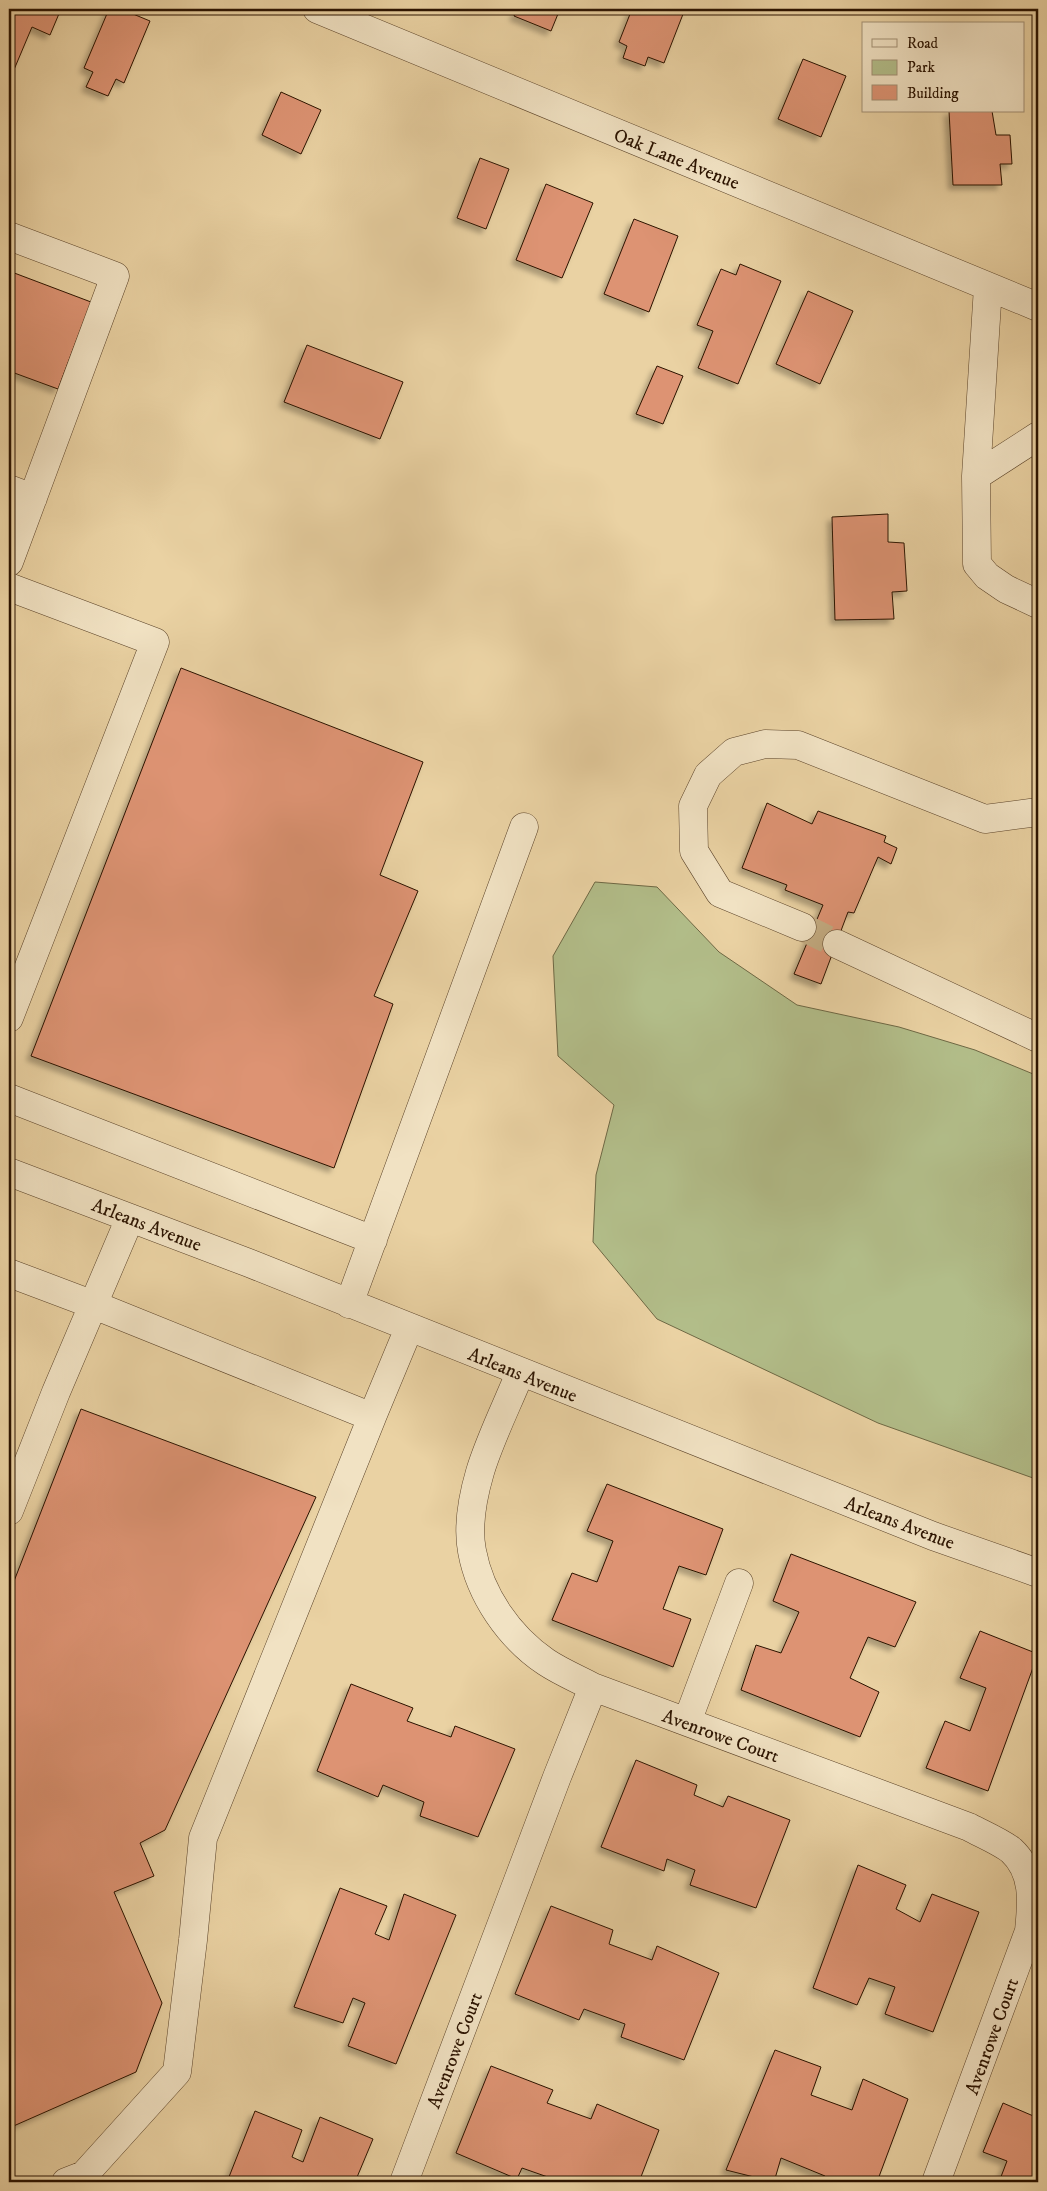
<svg xmlns="http://www.w3.org/2000/svg" width="1047" height="2191" font-family="'IM FELL DW Pica',serif">
<style>
.green{fill:#b2bd89;stroke:#6e6844}
.building{fill:#dd9373;stroke:#2b1300;filter:url(#shadow)}
.lines{fill:none;stroke-linecap:round;stroke-linejoin:round}
.minor-tunnel{stroke:#c4ac82;stroke-width:28;stroke-dasharray:28 14;stroke-linecap:butt}
.minor-casing{stroke:#5b4329;stroke-width:29}
.minor{stroke:#f1e2c3;stroke-width:28}
.labels{text-anchor:middle;stroke-width:4.5;stroke-linejoin:round;paint-order:stroke}
.street-label{font-size:19px;fill:#2b1300;stroke:#f1e2c3}
</style>
<defs>
<filter id="shadow"><feDropShadow dx="-4.5" dy="4.5" stdDeviation="2.5" flood-color="#0004"/></filter>
</defs>
<rect width="100%" height="100%" fill="#ead2a3"/>
<filter id="stains"><feTurbulence type="fractalNoise" baseFrequency=".004" numOctaves="4"/><feColorMatrix values="0 0 0 0 .2 0 0 0 0 .09 0 0 0 0 .02 0 0 0 .5 -.17"/></filter>
<radialGradient id="worn" r=".72"><stop offset=".6" stop-color="#630" stop-opacity="0"/><stop offset="1" stop-color="#630" stop-opacity=".3"/></radialGradient>
<path class="green" d="M595 882 657 887 719 952 797 1005 899 1027 975 1050 1038 1076V1474L1033 1478 878 1423 657 1319 593 1242 596 1175 614 1105 558 1056 553 956Z"/>
<path class="building" d="M9 9H61L50 35 32 27 13 72 9 70Z
M109 9H121L150 21 124 83 116 79 108 96 86 87 93 72 84 68Z
M517 9H560L551 31 514 16Z
M632 9H685L664 63 648 57 645 66 623 58 627 46 619 42Z
M803 59 846 76 821 137 778 119Z
M281 92 321 110 301 154 262 135Z
M949 111H992L996 135H1010L1012 164H1000L1002 185H953Z
M480 158 509 169 486 229 457 218Z
M546 184 593 203 562 278 516 260Z
M634 219 678 236 649 312 604 294Z
M740 264 781 281 738 384 698 368 713 331 697 325 721 269 736 275Z
M9 271 91 302 58 389 9 371Z
M808 291 853 311 820 384 776 364Z
M307 345 403 382 380 439 284 402Z
M657 366 683 376 663 424 636 414Z
M888 514V542L904 543 907 591 892 592 894 619 835 620 832 517Z
M181 668 423 762 380 875 418 891 374 996 393 1004 334 1168 31 1056Z
M767 803 812 824 818 811 886 836 884 842 897 848 891 864 878 857 854 913 848 912 821 984 794 974 823 905 785 890 787 885 742 868Z
M81 1409 316 1497 165 1830 140 1843 154 1876 114 1892 162 2003 136 2072 9 2128V1594Z
M607 1484 723 1529 706 1575 679 1566 663 1609 691 1619 673 1667 552 1620 572 1573 597 1582 613 1541 587 1531Z
M791 1554 916 1602 895 1647 868 1637 850 1678 879 1692 860 1737 741 1690 756 1645 781 1653 799 1612 773 1601Z
M980 1631 1038 1654 988 1791 926 1768 945 1721 970 1731 986 1688 960 1678Z
M351 1684 413 1708 407 1721 451 1737 455 1726 515 1749 478 1837 420 1816 424 1802 383 1785 378 1797 317 1771Z
M636 1760 697 1785 694 1795 723 1807 728 1796 790 1820 756 1908 690 1885 695 1870 667 1859 664 1871 601 1847Z
M858 1865 906 1885 896 1909 920 1922 932 1894 979 1912 933 2032 885 2014 895 1987 869 1978 857 2005 813 1988Z
M340 1888 387 1906 375 1934 389 1940 404 1894 456 1915 396 2064 348 2046 365 2003 353 1998 343 2023 294 2007Z
M551 1906 613 1930 609 1944 652 1960 657 1946 719 1973 684 2060 621 2037 625 2024 584 2009 579 2020 515 1994Z
M775 2050 821 2067 811 2095 852 2110 863 2079 908 2099 877 2182H823L825 2176 781 2158 774 2182 726 2170Z
M491 2066 553 2090 547 2103 591 2119 597 2104 659 2130 639 2182H562L522 2168 517 2179 456 2153Z
M1003 2103 1038 2118V2182H999L1007 2161 983 2152Z
M255 2111 302 2130 292 2157 303 2162 320 2117 373 2139 355 2182H227Z"/>
<g class="lines">
<path class="minor-tunnel" d="M802 927 837 944"/>
<g class="minor-casing">
<path id="minor" d="M317 9 1038 307
M9 236 115 276 9 562
M988 287 976 476 977 564 987 576 1006 589 1038 604
M976 476 1038 436
M9 489 33 498
M9 587 155 642 9 1018
M802 927 720 893 694 851 693 806 708 775 734 752 765 744 798 745 985 819 1038 812
M837 944 1038 1038
M9 1098 373 1240
M9 1172 249 1263 933 1536 1038 1573
M9 1273 94 1305 372 1417 409 1328
M349 1304 524 827
M520 1373C508 1403 489 1441 480 1472 473 1496 467 1525 472 1551 480 1595 509 1637 546 1662 561 1672 578 1679 593 1687
M9 1511 56 1392 130 1218
M687 1722 739 1583
M66 2182 84 2175 177 2072 193 1940 203 1838 372 1417
M404 2182 557 1777 593 1687 969 1827C982 1834 999 1841 1011 1850 1035 1872 1032 1902 1029 1931L936 2182"/>
</g>
<use href="#minor" class="minor"/>
</g>
<g class="labels">
<g class="street-label">
<text transform="translate(677 158) rotate(22)" y="7">Oak Lane Avenue</text>
<text transform="translate(147 1224) rotate(21)" y="7">Arleans Avenue</text>
<text transform="translate(523 1374) rotate(22)" y="7">Arleans Avenue</text>
<text transform="translate(900 1522) rotate(21)" y="7">Arleans Avenue</text>
<text transform="translate(721 1735) rotate(20)" y="7">Avenrowe Court</text>
<text transform="translate(991 2036) rotate(-70)" y="7">Avenrowe Court</text>
<text transform="translate(454 2050) rotate(-69)" y="7">Avenrowe Court</text>
</g>
</g>
<rect width="1047" height="2191" fill="none" stroke="#ead2a3" stroke-width="30"/>
<rect x="10" y="10" width="1027" height="2171" fill="none" stroke="#2b1300" stroke-width="2.5"/>
<rect x="15" y="15" width="1017" height="2161" fill="none" stroke="#2b1300"/>
<rect x="862" y="22" width="162" height="90" fill="#f1e2c3" stroke="#a28f75"/>
<rect x="872" y="39" width="25" height="8" fill="#f1e2c3" stroke="#a28f75"/>
<text x="907" y="48" font-size="15" fill="#2b1300">Road</text>
<rect x="872" y="60" width="25" height="15" fill="#b2bd89" stroke="#a28f75"/>
<text x="907" y="72" font-size="15" fill="#2b1300">Park</text>
<rect x="872" y="85" width="25" height="15" fill="#dd9373" stroke="#a28f75"/>
<text x="907" y="98" font-size="15" fill="#2b1300">Building</text>
<rect width="100%" height="100%" filter="url(#stains)"/>
<rect width="100%" height="100%" fill="url(#worn)"/>
</svg>
